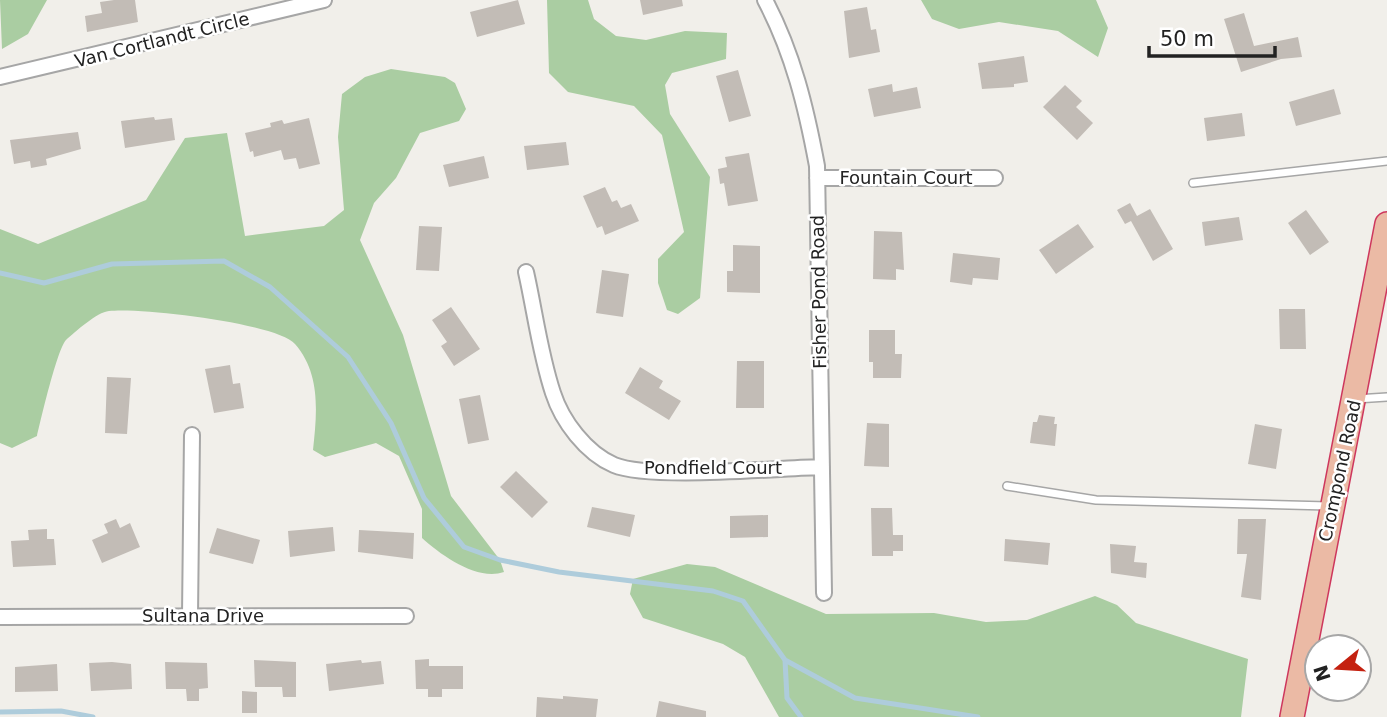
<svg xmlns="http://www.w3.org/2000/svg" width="1387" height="717" font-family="'DejaVu Sans',sans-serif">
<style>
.forest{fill:#aacda2}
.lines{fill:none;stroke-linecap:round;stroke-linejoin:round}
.stream{stroke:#aeccdb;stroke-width:5}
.building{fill:#c2bcb6}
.service-casing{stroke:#a6a6a6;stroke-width:10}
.minor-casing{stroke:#a6a6a6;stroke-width:18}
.trunk-casing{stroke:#ce375d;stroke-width:26}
.service{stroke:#fff;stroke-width:7}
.minor{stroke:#fff;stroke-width:14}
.trunk{stroke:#ebbaa5;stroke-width:23}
.labels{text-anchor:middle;stroke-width:5;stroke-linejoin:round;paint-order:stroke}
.street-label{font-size:18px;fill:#222;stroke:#fff}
</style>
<rect width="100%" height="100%" fill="#f1efea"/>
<path class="forest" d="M0 0H47L28 34 2 49Z
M547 0H588L594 19 616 36 646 40 685 31 727 33 726 59 672 73 665 85 670 114 710 177 700 298 678 314 667 310 658 283V259L684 232 662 135 634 106 568 92 549 73Z
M921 0H1096L1108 28 1098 57 1058 31 999 22 959 29 932 19Z
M391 69 445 77 455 83 466 109 459 121 420 133 396 178 374 203 360 240 403 335 451 496 500 560 504 572C477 581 442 556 422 538V509L399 456 376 443 325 457 313 450C317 413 321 374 295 344 277 323 139 307 109 311 97 312 75 332 66 340 57 350 41 419 37 436L12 448 0 443V229L38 244 146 200 185 138 227 133 245 236 324 226 344 210 338 137 342 94 365 77Z
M687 564 715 567 826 614 934 613 986 622 1027 620 1095 596 1117 605 1136 623 1248 659 1241 717H779L745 657 723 644 643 618 630 594 633 579Z"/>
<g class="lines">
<path class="stream" d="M0 273 44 283 112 264 224 261 270 287 348 357 391 423 424 498 464 547 500 560 559 572 713 591 743 601 785 660 855 698 978 717
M785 660 787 698 801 717
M0 712 61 711 93 717"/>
</g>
<path class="building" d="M114 0H135L138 22 87 32 85 16 102 13 100 2Z
M518 0 525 24 477 37 470 12Z
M640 0H682L683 6 643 15Z
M867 7 871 30 876 29 880 52 849 58 844 11Z
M1244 13 1254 46 1298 37 1302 57 1281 59 1241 72 1224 19Z
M1024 56 1028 82 1014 84V87L982 89 978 63Z
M738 70 751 116 729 122 716 76Z
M892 84 893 92 917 87 921 108 874 117 868 89Z
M1065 85 1082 101 1076 107 1093 123 1077 140 1043 107Z
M1334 89 1341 114 1296 126 1289 102Z
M1242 113 1245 136 1207 141 1204 118Z
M154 117 155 120 172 118 175 140 125 148 121 121Z
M309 118 320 164 299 169 296 158 284 160 281 150 254 157 253 151 250 152 245 133 271 127 270 123 282 120 284 124Z
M78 132 81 149 46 159 47 165 31 168 30 161 14 164 10 140Z
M566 142 569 165 527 170 524 146Z
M749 153 758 201 728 206 724 183 720 184 718 169 727 167 725 157Z
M484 156 489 178 449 187 443 165Z
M605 187 612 202 617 200 621 208 631 204 639 221 605 235 602 226 597 228 583 196Z
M1130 203 1137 216 1150 209 1173 249 1153 261 1131 221 1125 224 1117 210Z
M1306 210 1329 242 1310 255 1288 223Z
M1239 217 1243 240 1205 246 1202 222Z
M1078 224 1094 247 1056 274 1039 250Z
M419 226 442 227 439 271 416 270Z
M874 231 902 232 904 270 896 269V280L873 279Z
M733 245 760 246V293L727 292V271H733Z
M953 253 1000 258 998 280 973 278 972 285 950 282Z
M602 270 629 274 623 317 596 313Z
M451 307 480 349 454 366 441 346 447 342 432 320Z
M1279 309H1305L1306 349H1280Z
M869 330H895V354H902L901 378H873V362H869Z
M737 361H764V408H736Z
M230 365 233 384 240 383 244 408 214 413 205 369Z
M640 367 663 381 659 388 681 401 669 420 625 393Z
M107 377 131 378 127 434 105 433Z
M480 395 489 440 468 444 459 399Z
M1039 415 1055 417 1054 424H1057L1055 446 1030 443 1033 422H1037Z
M867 423 889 424V467L864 466Z
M1255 424 1282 429 1276 469 1248 464Z
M516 471 548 502 532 518 500 487Z
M592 507 635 515 630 537 587 527Z
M871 508H892L893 535H903V551H893V556H872Z
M768 515V537L730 538V516Z
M116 519 120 528 130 523 140 547 102 563 92 540 108 533 104 524Z
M1238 519H1266L1261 600 1241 597 1247 554H1237Z
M333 527 335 551 290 557 288 531Z
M217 528 260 540 253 564 209 553Z
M47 529V539H54L56 565 13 567 11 541 29 540 28 530Z
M359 530 414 533 413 559 358 552Z
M1005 539 1050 543 1048 565 1004 561Z
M1110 544 1136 546 1134 562 1147 563 1146 578 1111 573Z
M429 659V666H463V689H442V697H428V689H416L415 660Z
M254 660 296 662V697H283L282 687H255Z
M361 660 362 663 381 661 384 684 329 691 326 664Z
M112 662 131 664 132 689 91 691 89 663Z
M165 662 207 663 208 688 199 689V701H187L186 689H166Z
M57 664 58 691 15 692V667Z
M242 691 257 692V713H242Z
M563 696 598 699 596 717H536L537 697 563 699Z
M659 701 706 711V717H656Z"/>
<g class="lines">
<g class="service-casing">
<path id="service" d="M1193 183 1387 161
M1356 399 1387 397
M1007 486 1096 500 1328 506"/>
</g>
<g class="minor-casing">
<path id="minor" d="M765 0C793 53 806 107 817 166L824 593
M0 77 324 0
M817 178H995
M526 272C535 312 540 354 553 393 562 421 586 453 614 465 650 480 777 468 822 467
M190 616 192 435
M0 617 406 616"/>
</g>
<g class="trunk-casing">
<path id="trunk" d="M1292 717 1387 224"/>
</g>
<use href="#service" class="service"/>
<use href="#minor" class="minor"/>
<use href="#trunk" class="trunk"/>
</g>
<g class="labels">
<g class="street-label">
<text transform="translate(162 40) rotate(-14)" y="6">Van Cortlandt Circle</text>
<text x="906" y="184">Fountain Court</text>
<text transform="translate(819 292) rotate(-91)" y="6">Fisher Pond Road</text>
<text x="713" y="474">Pondfield Court</text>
<text transform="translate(1340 471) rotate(-78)" y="6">Crompond Road</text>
<text x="203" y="622">Sultana Drive</text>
</g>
</g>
<g transform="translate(1338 668) rotate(252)"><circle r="33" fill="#ffffff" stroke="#a7a7a7" stroke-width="2"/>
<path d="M0-5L12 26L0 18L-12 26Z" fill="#c42110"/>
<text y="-10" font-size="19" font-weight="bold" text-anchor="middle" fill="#222222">N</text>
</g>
<path d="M1149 46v10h126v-10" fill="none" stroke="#222222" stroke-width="3.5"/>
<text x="1160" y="46" font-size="21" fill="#222222" stroke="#ffffff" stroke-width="5" paint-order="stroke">50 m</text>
</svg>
